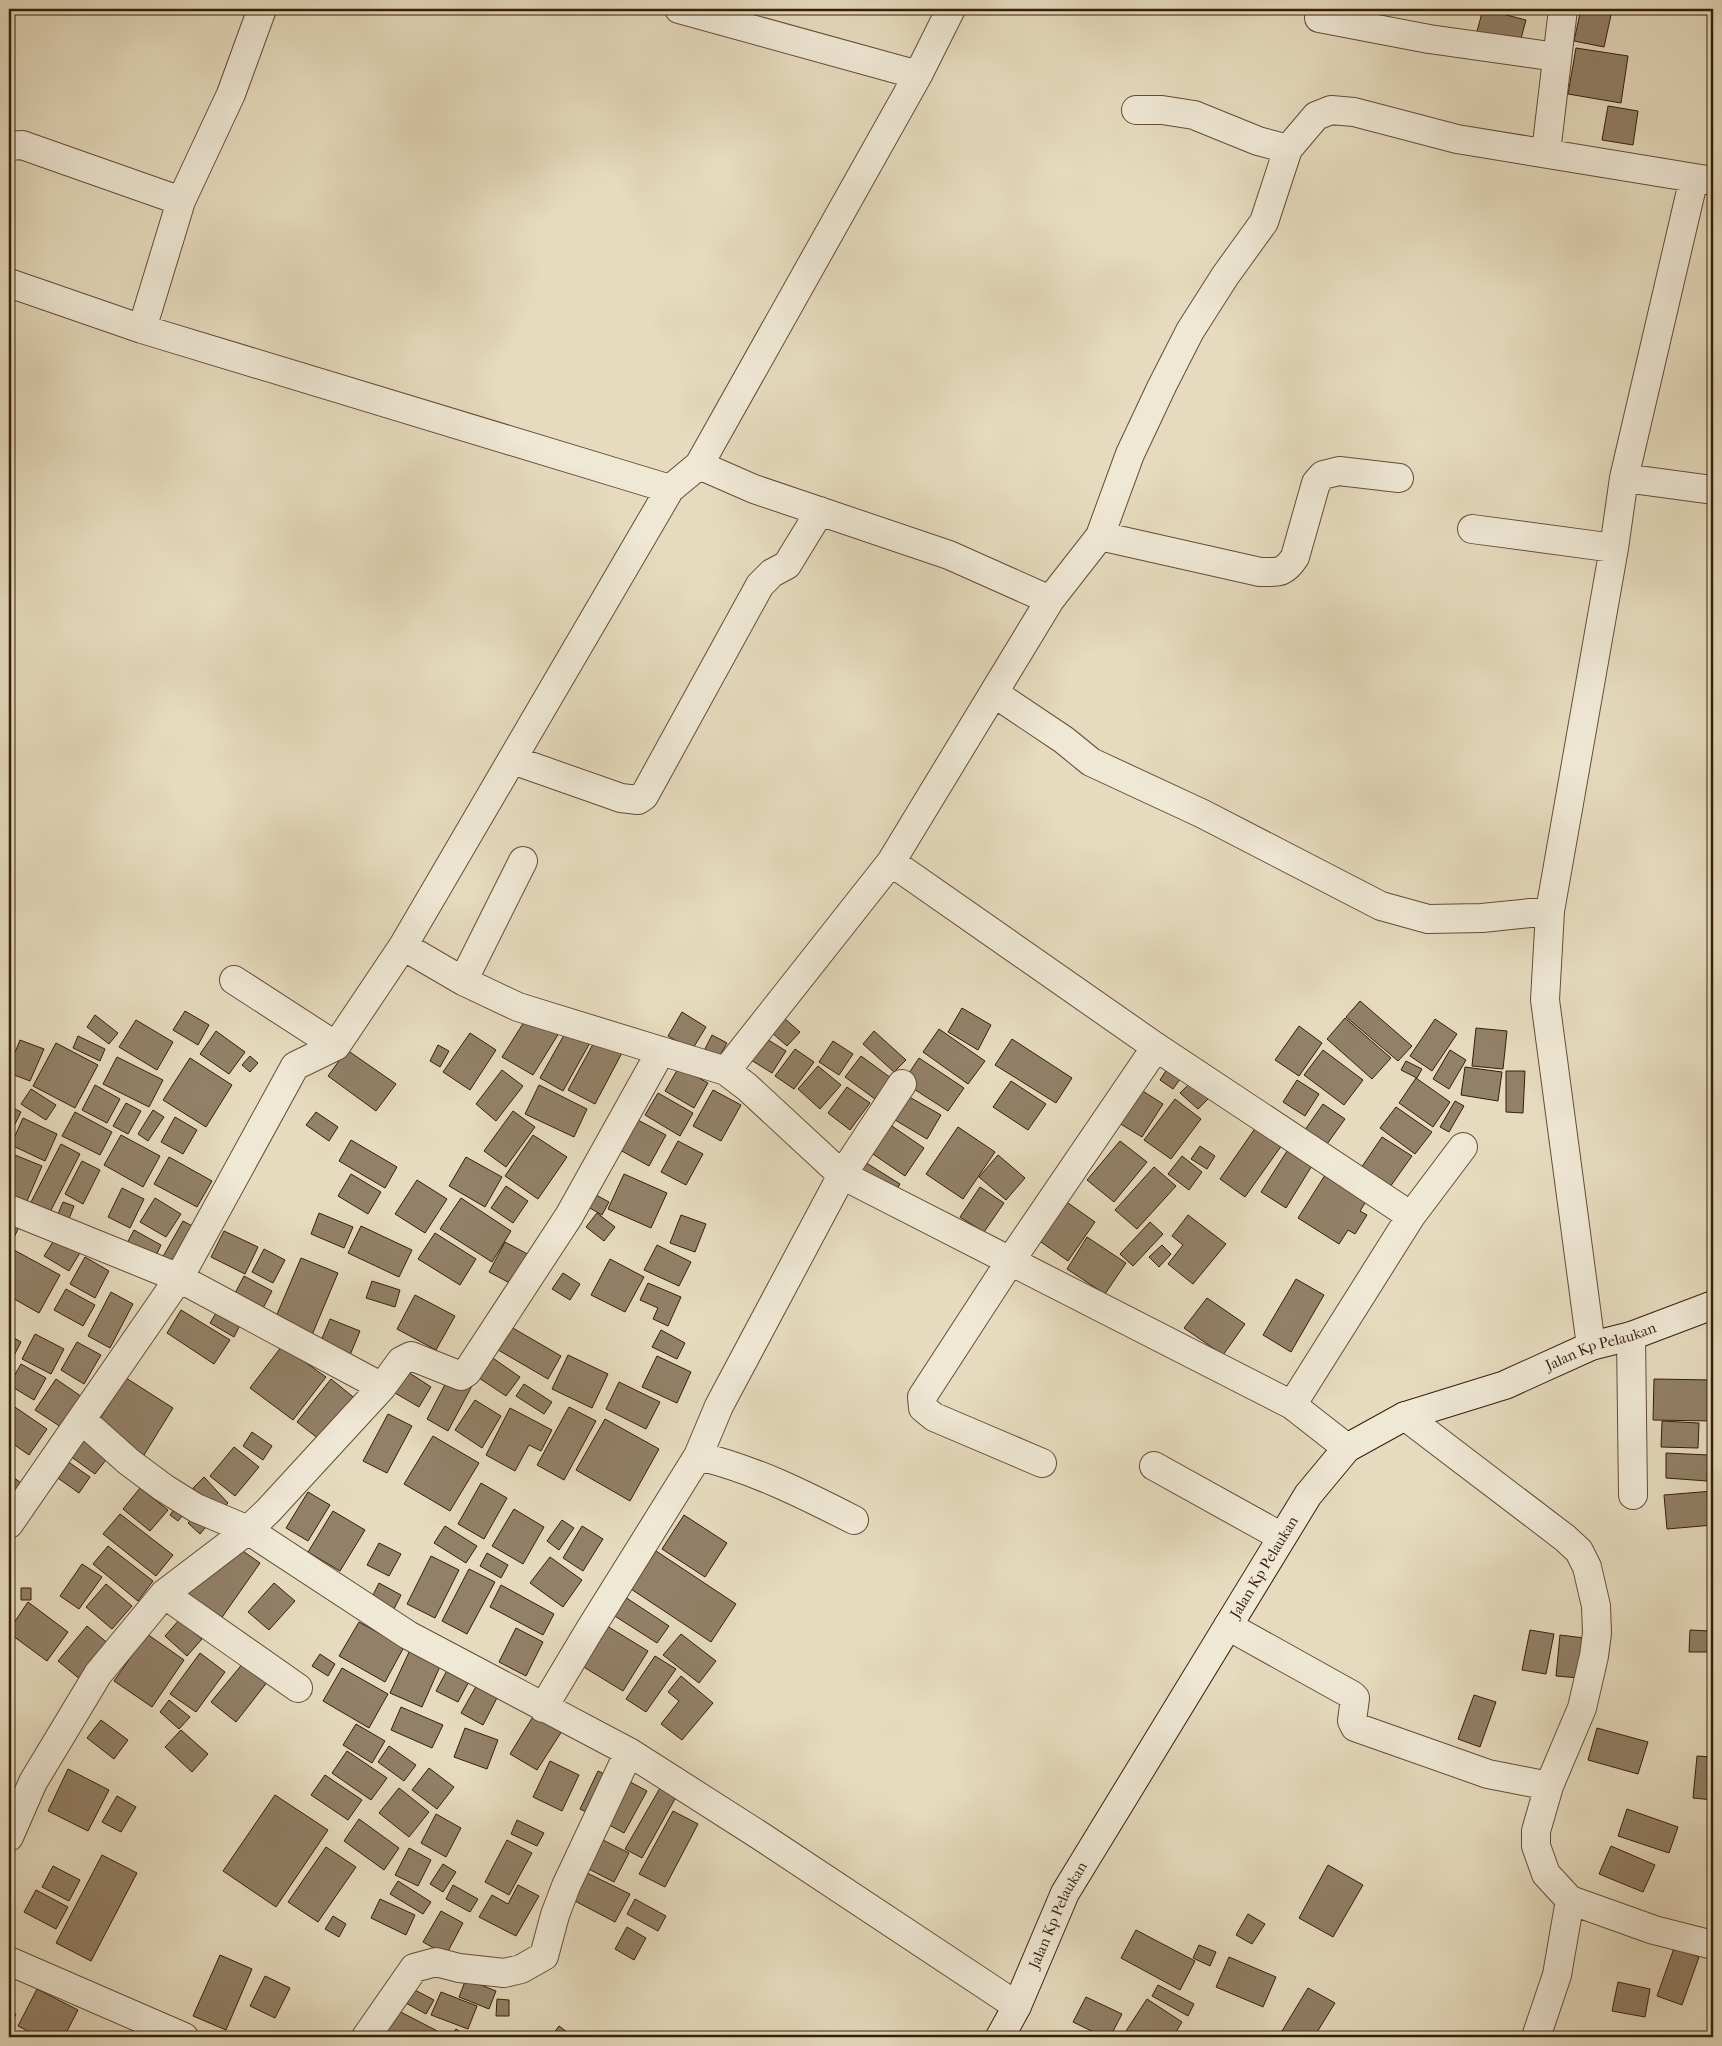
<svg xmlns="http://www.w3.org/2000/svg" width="1722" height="2046" font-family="'IM FELL French Canon',serif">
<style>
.building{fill:#928068;stroke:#371e0b}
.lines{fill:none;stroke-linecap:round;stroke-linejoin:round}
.street-casing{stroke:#634d38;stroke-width:30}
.secondary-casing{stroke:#371e0b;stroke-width:30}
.street{stroke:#efe8d5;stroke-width:28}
.secondary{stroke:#efe8d5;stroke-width:28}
.labels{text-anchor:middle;stroke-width:4;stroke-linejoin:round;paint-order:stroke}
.street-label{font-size:15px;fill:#371e0b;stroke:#efe8d5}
</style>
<rect width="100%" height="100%" fill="#e6dbbe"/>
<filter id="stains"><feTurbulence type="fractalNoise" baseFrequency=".004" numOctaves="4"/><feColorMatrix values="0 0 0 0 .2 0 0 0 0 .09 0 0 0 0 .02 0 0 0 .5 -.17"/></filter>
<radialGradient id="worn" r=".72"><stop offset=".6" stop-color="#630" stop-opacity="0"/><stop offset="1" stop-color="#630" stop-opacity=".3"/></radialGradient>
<path class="building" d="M1483 9 1526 20 1519 46 1476 35Z
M1581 9 1611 15 1604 47 1574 41Z
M1576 48 1628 56 1621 103 1568 94Z
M1608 106 1638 111 1633 145 1602 140Z
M1360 1001 1412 1046 1398 1061 1346 1017Z
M962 1008 991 1025 978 1050 948 1032Z
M185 1011 209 1025 198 1045 173 1030Z
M776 1011 800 1032 787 1046 763 1025Z
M682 1012 706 1027 692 1050 668 1036Z
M529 1014 559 1033 533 1075 502 1057Z
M95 1015 118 1033 109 1044 87 1027Z
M1345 1018 1391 1058 1372 1079 1327 1039Z
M1435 1019 1457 1034 1432 1071 1410 1056Z
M136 1020 173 1042 157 1070 119 1047Z
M1299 1026 1322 1043 1299 1076 1275 1060Z
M568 1028 591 1041 563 1091 540 1078Z
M1476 1028 1507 1031 1503 1069 1472 1066Z
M939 1029 985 1061 968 1084 923 1052Z
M216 1031 245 1052 229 1074 200 1054Z
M874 1031 906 1060 894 1072 863 1044Z
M470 1033 496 1050 470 1090 443 1072Z
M757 1033 786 1051 772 1073 743 1055Z
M598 1035 624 1049 595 1104 568 1090Z
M712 1035 727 1043 719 1057 705 1049Z
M78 1036 105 1049 100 1061 73 1048Z
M1012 1039 1072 1078 1056 1103 995 1065Z
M20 1040 44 1049 30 1081 9 1073V1067Z
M833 1041 853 1054 839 1075 819 1062Z
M56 1043 98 1065 75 1108 33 1086Z
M438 1045 449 1051 440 1067 430 1061Z
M795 1049 814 1062 794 1089 775 1076Z
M347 1050 396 1084 376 1111 328 1076Z
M1323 1050 1363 1080 1344 1105 1304 1075Z
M1450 1050 1466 1060 1449 1089 1433 1079Z
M250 1056 258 1063 250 1072 242 1065Z
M861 1056 891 1078 875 1099 845 1077Z
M117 1057 163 1080 149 1107 103 1084Z
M190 1058 232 1085 206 1127 163 1100Z
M919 1058 964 1088 948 1111 903 1082Z
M1406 1061 1422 1069 1417 1078 1401 1070Z
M818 1066 841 1085 820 1109 798 1089Z
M1169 1066 1183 1075 1173 1089 1160 1080Z
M679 1067 708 1083 694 1108 665 1091Z
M1465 1067 1502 1072 1498 1101 1461 1095Z
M502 1070 523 1086 496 1121 476 1104Z
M1506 1071H1525L1523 1113 1506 1112Z
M1416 1078 1450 1102 1433 1127 1399 1103Z
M1297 1080 1319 1094 1305 1116 1283 1102Z
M1011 1081 1046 1104 1028 1130 993 1107Z
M1191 1082 1209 1098 1198 1109 1180 1093Z
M95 1085 120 1099 107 1123 82 1110Z
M539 1085 587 1109 574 1137 525 1114Z
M1135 1086 1163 1104 1142 1137 1114 1120Z
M847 1087 870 1103 850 1130 828 1113Z
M31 1089 56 1105 46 1120 21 1104Z
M713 1090 741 1105 721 1141 693 1126Z
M658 1093 693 1113 680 1136 645 1115Z
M904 1094 941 1115 927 1139 890 1117Z
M1175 1099 1201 1119 1171 1159 1144 1140Z
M1455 1101 1464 1106 1449 1132 1440 1127Z
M126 1103 141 1111 128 1134 113 1126Z
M1323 1104 1345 1119 1322 1151 1300 1137Z
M9 1106 21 1112 9 1136Z
M1396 1107 1432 1132 1415 1154 1380 1128Z
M153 1110 164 1117 148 1141 138 1134Z
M513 1111 535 1127 506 1167 484 1151Z
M75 1112 112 1132 100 1155 62 1136Z
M316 1112 338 1127 329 1141 306 1125Z
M175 1117 197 1130 183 1154 161 1142Z
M23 1118 57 1134 45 1161 11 1145Z
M636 1119 666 1135 649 1166 620 1150Z
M886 1122 924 1148 905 1176 867 1150Z
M958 1127 995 1152 963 1199 926 1174Z
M1256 1127 1282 1145 1245 1197 1220 1179Z
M121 1135 160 1156 143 1187 104 1165Z
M533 1135 567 1157 538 1199 505 1176Z
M1382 1137 1412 1156 1390 1187 1361 1168Z
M351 1140 397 1167 385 1188 339 1161Z
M678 1141 703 1154 686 1185 661 1172Z
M1120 1141 1147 1162 1114 1202 1087 1180Z
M61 1144 80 1154 50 1212 31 1202Z
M1200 1146 1215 1156 1207 1169 1191 1159Z
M1289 1148 1313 1164 1286 1208 1261 1192Z
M10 1153 42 1166 27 1201 9 1194Z
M998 1155 1025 1178 1006 1200 979 1177Z
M1182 1156 1202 1172 1189 1190 1168 1174Z
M169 1157 212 1181 197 1207 154 1184Z
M466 1157 502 1177 485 1207 449 1186Z
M860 1159 900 1184 893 1195 853 1171Z
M82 1161 100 1170 83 1204 65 1194Z
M1154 1167 1176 1186 1137 1229 1115 1210Z
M1327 1172 1368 1198 1360 1211 1367 1215 1355 1234 1348 1230 1339 1244 1298 1218Z
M351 1174 381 1192 368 1214 338 1196Z
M624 1174 667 1193 651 1228 608 1209Z
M417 1180 447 1199 425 1233 395 1214Z
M506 1186 528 1201 513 1223 491 1208Z
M980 1187 1004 1203 984 1232 960 1217Z
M122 1188 144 1199 130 1228 108 1217Z
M585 1189 609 1202 602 1215 578 1201Z
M1058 1196 1095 1222 1068 1261 1031 1235Z
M155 1198 181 1214 166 1237 140 1222Z
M461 1198 511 1231 492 1262 440 1229Z
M63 1202 74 1206 69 1219 58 1214Z
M319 1213 353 1227 344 1248 311 1234Z
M597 1213 615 1227 604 1241 586 1227Z
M681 1215 706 1224 695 1252 670 1243Z
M1188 1215 1226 1244 1193 1284 1168 1264 1183 1245 1172 1236Z
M9 1220 20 1225 9 1248Z
M183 1221 196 1228 174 1267 161 1260Z
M1150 1222 1163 1234 1133 1266 1120 1254Z
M361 1226 412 1250 399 1277 348 1253Z
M134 1230 161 1245 153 1262 125 1247Z
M224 1231 258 1247 245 1274 211 1257Z
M435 1233 476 1259 460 1285 418 1259Z
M58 1234 83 1248 69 1271 44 1256Z
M1087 1237 1126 1263 1105 1294 1067 1269Z
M505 1242 535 1258 519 1288 489 1272Z
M657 1245 691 1262 679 1286 644 1270Z
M1162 1245 1171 1254 1159 1267 1149 1257Z
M264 1249 285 1260 273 1283 252 1272Z
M14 1250 60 1275 39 1313 9 1296V1259Z
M85 1257 109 1271 95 1298 70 1284Z
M301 1258 338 1273 312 1335 275 1319Z
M610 1259 644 1277 625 1312 591 1295Z
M563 1273 580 1284 570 1300 552 1289Z
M244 1276 272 1291 262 1310 234 1295Z
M1296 1279 1324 1295 1291 1352 1263 1335Z
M372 1281 400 1290 395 1307 366 1298Z
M648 1283 681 1297 668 1326 653 1319 658 1308 640 1300Z
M66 1289 95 1305 83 1326 54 1310Z
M111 1292 133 1304 110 1348 88 1336Z
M415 1295 455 1316 436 1350 397 1329Z
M1207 1298 1245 1324 1223 1355 1184 1328Z
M219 1308 242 1321 234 1337 210 1323Z
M181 1310 230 1340 214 1364 167 1333Z
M330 1319 360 1331 348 1360 318 1348Z
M506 1324 561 1356 548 1379 493 1347Z
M661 1330 685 1343 677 1359 652 1347Z
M35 1334 64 1349 51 1374 22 1359Z
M9 1335 21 1342 9 1365Z
M77 1342 101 1355 84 1384 61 1370Z
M282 1346 326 1377 293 1420 250 1388Z
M487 1354 520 1377 506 1396 473 1374Z
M568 1355 608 1374 592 1408 552 1389Z
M657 1356 691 1372 677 1403 642 1387Z
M21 1364 46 1378 34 1400 9 1385Z
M408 1372 431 1387 419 1407 395 1393Z
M451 1373 473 1384 448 1431 427 1419Z
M126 1378 173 1408 144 1455 96 1425Z
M56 1379 82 1397 61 1427 35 1410Z
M331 1379 357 1400 324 1443 297 1422Z
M1654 1379 1713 1380V1421L1653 1420Z
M619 1382 660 1402 646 1429 606 1409Z
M524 1384 552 1402 544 1414 516 1396Z
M475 1400 501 1416 482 1448 455 1430Z
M9 1403 47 1429 29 1455 9 1441Z
M569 1407 596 1421 564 1480 537 1465Z
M510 1408 552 1430 541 1451 529 1445 515 1471 486 1455Z
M388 1414 412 1426 387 1473 363 1461Z
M605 1419 659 1449 630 1501 576 1470Z
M1662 1421 1699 1423 1698 1448 1661 1447Z
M1709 1424H1713V1449H1708Z
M252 1432 272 1446 263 1460 243 1446Z
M433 1436 479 1463 450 1511 404 1484Z
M84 1437 109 1456 95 1474 70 1456Z
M234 1447 259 1467 235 1496 210 1476Z
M1666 1453 1708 1455 1707 1481 1666 1478Z
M67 1461 90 1477 79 1493 55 1476Z
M9 1474 21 1483 9 1499Z
M204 1477 228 1503 218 1513 193 1488Z
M481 1483 507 1498 484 1539 458 1524Z
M140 1488 168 1510 150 1531 123 1509Z
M1713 1491V1525L1667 1529 1664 1495Z
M308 1492 330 1505 308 1541 286 1528Z
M179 1503 187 1510 178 1521 170 1515Z
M514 1509 544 1527 523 1564 492 1546Z
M333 1511 365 1530 340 1571 308 1552Z
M198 1512 210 1522 200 1534 188 1523Z
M120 1514 173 1555 156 1576 103 1534Z
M684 1515 727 1543 705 1577 662 1549Z
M562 1520 574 1528 559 1550 547 1541Z
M445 1526 477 1546 466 1563 434 1543Z
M582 1526 603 1539 583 1571 563 1558Z
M220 1535 260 1563 218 1623 177 1594Z
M379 1543 401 1554 389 1576 367 1565Z
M108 1546 153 1581 138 1601 93 1564Z
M656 1551 736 1604 711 1642 631 1589Z
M487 1553 508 1565 501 1578 480 1566Z
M431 1556 459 1570 435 1618 407 1604Z
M550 1557 582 1580 563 1607 530 1583Z
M82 1564 102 1577 79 1609 60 1596Z
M469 1569 495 1582 467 1634 442 1621Z
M274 1583 295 1601 269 1630 248 1612Z
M379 1583 401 1595 391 1615 369 1603Z
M106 1584 132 1606 112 1629 86 1607Z
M501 1585 554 1614 543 1635 490 1607Z
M21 1588H31V1600H21Z
M622 1595 669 1626 657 1643 610 1613Z
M28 1602 68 1632 47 1661 9 1633V1630Z
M179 1620 202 1639 187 1656 165 1636Z
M359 1622 404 1647 385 1682 339 1656Z
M602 1623 648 1651 623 1691 577 1663Z
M87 1626 110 1645 81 1680 58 1661Z
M516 1628 543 1642 526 1676 499 1662Z
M1530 1630 1554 1634 1546 1674 1522 1670Z
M1690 1630 1710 1631 1709 1652H1689Z
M147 1634 184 1660 152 1707 114 1681Z
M681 1634 716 1661 699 1683 663 1655Z
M1560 1635 1584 1638 1580 1678 1556 1676Z
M411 1648 442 1662 422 1707 390 1693Z
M200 1653 225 1672 196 1712 170 1694Z
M320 1654 335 1664 328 1676 312 1666Z
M655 1656 676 1669 646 1712 626 1699Z
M244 1662 268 1681 236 1722 211 1702Z
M451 1663 473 1674 458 1702 436 1691Z
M342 1668 388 1694 369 1728 323 1701Z
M681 1676 713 1703 682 1740 661 1724 679 1701 668 1692Z
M478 1683 499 1694 483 1725 461 1713Z
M1474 1695 1496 1702 1480 1747 1458 1739Z
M169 1700 190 1717 179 1729 160 1712Z
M401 1707 443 1725 432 1748 391 1730Z
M534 1715 562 1731 537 1770 510 1754Z
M101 1720 128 1740 114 1759 87 1738Z
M356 1724 385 1741 372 1763 343 1745Z
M465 1728 498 1740 487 1769 454 1757Z
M1597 1728 1648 1742 1638 1774 1588 1760Z
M181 1730 208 1754 192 1772 165 1747Z
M389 1746 416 1765 404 1781 378 1762Z
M347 1751 387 1778 371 1800 332 1773Z
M1697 1756 1713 1757V1800L1693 1798Z
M550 1761 579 1775 562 1811 533 1797Z
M429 1768 454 1787 437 1809 412 1790Z
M68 1769 109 1790 88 1831 48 1811Z
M598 1771 613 1778 595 1816 580 1809Z
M325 1775 362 1800 348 1820 311 1795Z
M621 1777 647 1791 624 1833 598 1819Z
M399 1788 429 1812 409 1837 379 1813Z
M660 1788 676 1797 642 1858 625 1849Z
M275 1795 328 1830 276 1907 223 1871Z
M117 1796 136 1807 121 1832 102 1822Z
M1627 1809 1678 1827 1669 1853 1618 1836Z
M673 1811 698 1824 665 1887 639 1874Z
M436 1814 461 1828 446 1857 421 1843Z
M359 1819 399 1848 384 1870 344 1841Z
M517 1820 544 1833 537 1846 511 1834Z
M593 1835 629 1853 614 1882 579 1864Z
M507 1840 532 1853 509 1895 485 1882Z
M1611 1846 1655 1865 1643 1892 1599 1874Z
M326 1847 356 1867 318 1922 288 1902Z
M409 1848 431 1860 418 1886 395 1875Z
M102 1855 137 1873 91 1961 56 1943Z
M443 1864 456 1872 443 1892 430 1884Z
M1328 1865 1363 1885 1333 1937 1299 1918Z
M53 1866 80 1880 69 1901 42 1887Z
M587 1873 630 1894 615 1922 573 1900Z
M398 1881 431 1902 423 1914 390 1894Z
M453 1885 478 1899 470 1912 446 1899Z
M518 1885 539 1896 516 1936 479 1917 492 1895 508 1904Z
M36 1890 68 1907 56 1929 24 1912Z
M380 1899 415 1915 406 1935 371 1918Z
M635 1899 666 1916 658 1931 627 1914Z
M441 1911 463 1923 446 1955 423 1942Z
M1248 1914 1265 1924 1252 1944 1236 1935Z
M333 1916 346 1924 339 1937 325 1929Z
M627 1927 646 1938 634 1960 615 1949Z
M1136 1930 1195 1961 1180 1990 1121 1958Z
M1199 1945 1216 1952 1210 1966 1193 1958Z
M1674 1948 1699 1957 1682 2005 1657 1996Z
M220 1955 252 1969 226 2030 193 2016Z
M1229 1957 1276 1977 1263 2007 1216 1987Z
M265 1976 290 1988 275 2018 250 2006Z
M466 1979 496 1991 489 2009 459 1997Z
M1618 1982 1650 1989 1645 2017 1612 2011Z
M1158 1985 1194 2004 1188 2016 1152 1996Z
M411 1988 434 2000 426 2014 404 2002Z
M1308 1988 1335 2003 1314 2037H1293L1282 2031Z
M37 1989 78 2010 64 2037H40L18 2026Z
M441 1992 477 2006 468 2029 431 2015Z
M1086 1997 1122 2014 1110 2037H1104L1073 2022Z
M497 1999 509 2000V2016H496Z
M1147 1999 1182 2022 1173 2037H1122Z
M391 2007 445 2035 443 2037H399L381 2027Z
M9 2011 16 2014 9 2031Z
M559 2026 574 2037H551Z
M456 2029 469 2037H450Z"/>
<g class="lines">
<g class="street-casing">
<path id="street" d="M679 9 918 75
M1319 18 1429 39 1557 57
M9 146 22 145 181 201
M1288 149 1316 116 1331 110 1354 112 1457 139 1713 181
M1546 152 1563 9
M9 283 142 329 670 489
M142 329 181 201 231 94 262 9
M699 465 754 489 949 555 1050 600 891 862 726 1071
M1624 478 1713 490
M1472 529 1614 548
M1100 536 1130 454 1162 386 1190 331 1225 276 1264 222 1288 149 1258 141 1194 115 1162 110H1136
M1050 600 1100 536 1260 572C1278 572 1284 574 1295 557L1316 483 1323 475 1339 471 1399 478
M994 693 1064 740 1091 762 1203 814 1381 906 1428 919 1482 918 1550 911
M513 760 621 798 638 800 644 796 760 585 772 573 787 565 820 511
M891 862 1156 1047 1411 1216
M403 946 463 981 518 1007 726 1071 747 1087 842 1175 1292 1405 1347 1448
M234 980 336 1046
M463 981 523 861
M9 1209 179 1278 382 1387
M1631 1336 1633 1495
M1591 1346 1545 1000 1550 911 1614 548 1624 478 1694 178
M1292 1405 1411 1216 1463 1147
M1405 1416 1565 1538 1579 1551 1587 1567 1596 1606 1597 1633 1594 1656 1582 1708 1549 1786 1536 1831V1846L1546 1874 1570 1900
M82 1420 129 1462 164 1488 196 1508 248 1530 408 1635 629 1752 759 1835 1017 2006
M698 1456C753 1469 803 1494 854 1520
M1042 1463 934 1417 923 1408 922 1397 1011 1260 1156 1047
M1154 1466 1282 1537
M9 1524 179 1278 295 1066 336 1046 403 946 670 489 699 465 918 75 951 9
M164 1594 298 1688
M1228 1626 1352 1695 1355 1698 1352 1721 1355 1727 1488 1774 1549 1786
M543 1708 589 1631 698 1456 719 1406 842 1175 902 1084
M9 1837 33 1782 98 1674 164 1594 248 1530 268 1511 382 1387 401 1361 411 1356 461 1376 467 1372 569 1216 661 1051
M9 1961 184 2037
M366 2037 414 1968 436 1962 459 1968 504 1973 521 1969 544 1956 555 1915 566 1886 629 1752
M1536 2037 1557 1975 1570 1900 1654 1930 1713 1945"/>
</g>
<g class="secondary-casing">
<g id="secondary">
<path id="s1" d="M1000 2037 1017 2006 1065 1893 1308 1495 1347 1448 1405 1416 1505 1385 1591 1346 1631 1336 1713 1305"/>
</g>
</g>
<use href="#street" class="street"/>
<use href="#secondary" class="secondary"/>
</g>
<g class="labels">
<g class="street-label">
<text dy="5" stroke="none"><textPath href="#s1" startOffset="960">Jalan Kp Pelaukan</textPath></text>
<text dy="5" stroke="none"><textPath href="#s1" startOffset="540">Jalan Kp Pelaukan</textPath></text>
<text dy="5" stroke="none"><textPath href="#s1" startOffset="135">Jalan Kp Pelaukan</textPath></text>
</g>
</g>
<rect width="1722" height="2046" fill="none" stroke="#e6dbbe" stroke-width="30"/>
<rect x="10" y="10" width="1702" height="2026" fill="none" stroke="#371e0b" stroke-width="2.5"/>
<rect x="15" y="15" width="1692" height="2016" fill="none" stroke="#371e0b"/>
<rect width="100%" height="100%" filter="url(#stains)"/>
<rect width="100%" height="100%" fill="url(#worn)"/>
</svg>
